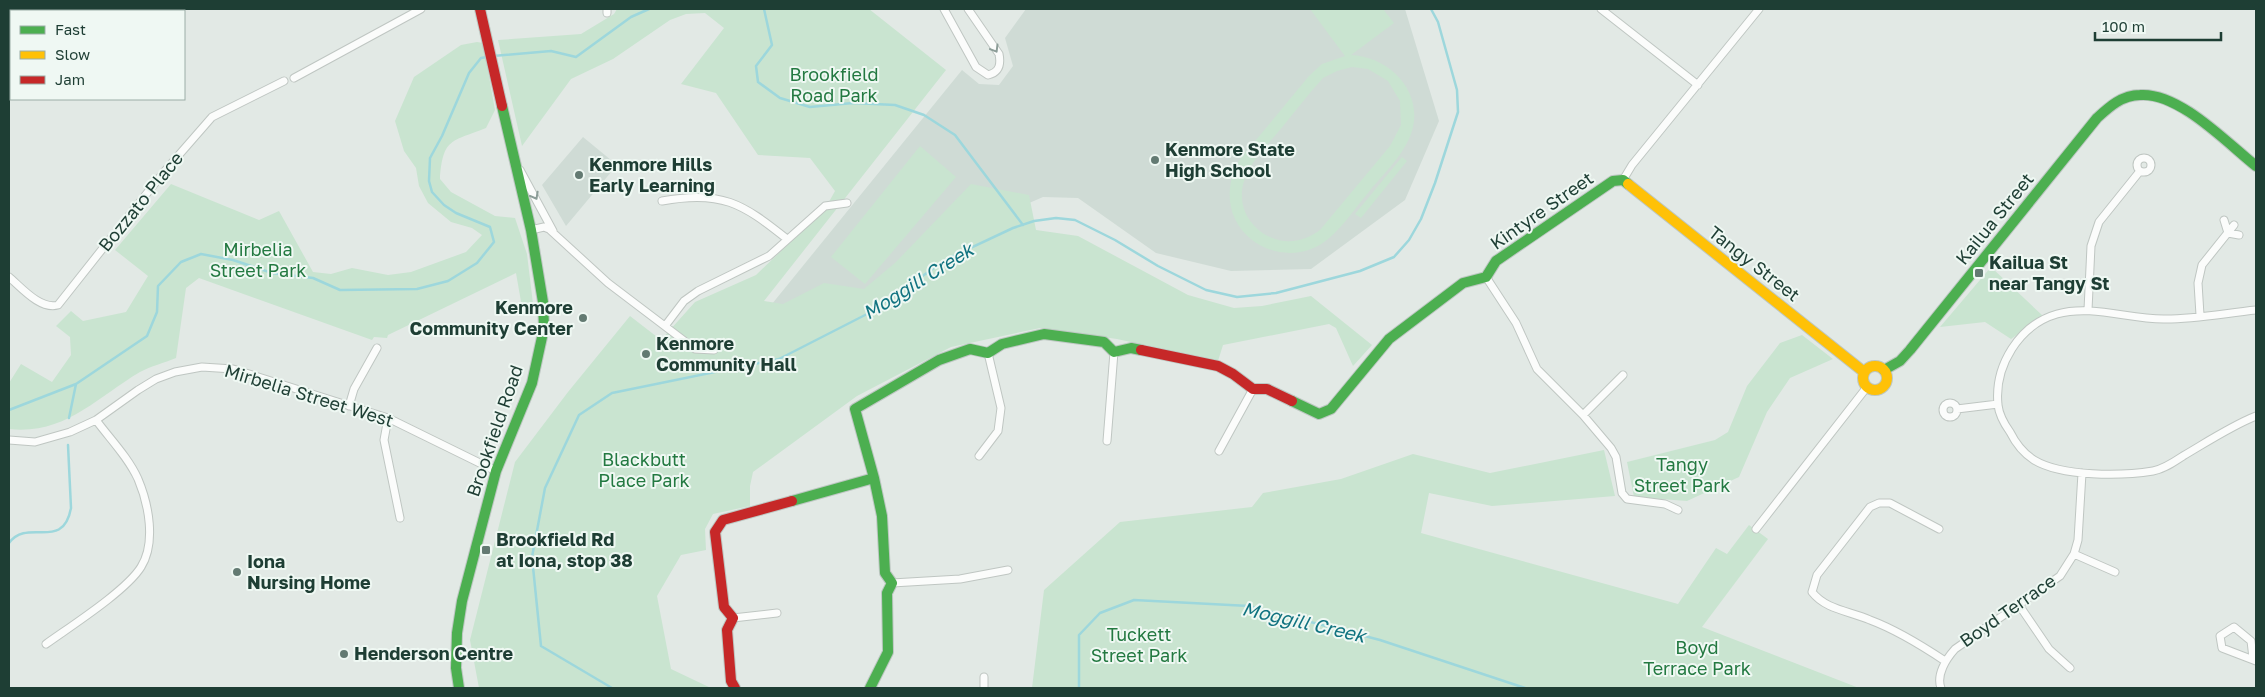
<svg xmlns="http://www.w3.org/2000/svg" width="2265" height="697" font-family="'Golos Text',sans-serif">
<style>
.built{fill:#cfdbd5}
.green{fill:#c9e4d0;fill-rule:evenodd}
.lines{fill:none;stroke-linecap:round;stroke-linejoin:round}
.stream{stroke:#9dd7dc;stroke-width:2.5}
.street-casing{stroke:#bfc6c2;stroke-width:9}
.fast-casing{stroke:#bdc7c2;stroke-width:12}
.slow-casing{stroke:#bdc7c2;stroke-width:12}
.jam-casing{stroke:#bdc7c2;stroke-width:12}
.street{stroke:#fbfcfb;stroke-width:7}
.fast{stroke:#4caf50;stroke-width:10}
.slow{stroke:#ffc107;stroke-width:10}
.jam{stroke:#c62828;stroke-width:10}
.oneway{stroke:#8c9d98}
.poi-dot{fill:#637a72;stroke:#eff8f3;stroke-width:2}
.labels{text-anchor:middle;stroke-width:4;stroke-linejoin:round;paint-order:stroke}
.park-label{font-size:18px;fill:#237941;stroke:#eff8f3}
.poi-label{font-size:18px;font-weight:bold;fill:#1e3e34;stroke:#eff8f3;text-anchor:start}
.street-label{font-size:18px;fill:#1e3e34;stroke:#eff8f3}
.water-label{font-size:19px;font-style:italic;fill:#117380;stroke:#eff8f3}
</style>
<rect width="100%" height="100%" fill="#e2e9e5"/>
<path class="built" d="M1026 9H1405L1439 121 1405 200 1311 269 1231 271 1156 253 1078 198 1043 197 948 238 861 306 746 336 962 70 979 84 999 85 1013 66 1005 38Z
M583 137 617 165 566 226 542 185Z"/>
<path class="green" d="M617 9H869L946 70 764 301 783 304 824 283 864 289 896 262 971 184 1029 195 1036 230 1078 236 1188 295 1234 308 1262 306 1311 296 1372 345 1353 366 1336 328 1329 324 1223 345 1218 361 1117 339 1040 328 951 347 857 396 753 472 750 486V506L713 514 705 529 706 550 681 555 657 596 671 669 711 688H479L470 640 515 462 568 392 630 316 661 340 695 302 756 275 825 209 835 191 810 158 758 155 716 93 681 84 724 28 705 13 686 14 670 20 613 59 571 79 522 146 498 40 581 34 614 14Z
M1310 9H1383L1394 23 1351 55C1393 57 1428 97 1409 139 1400 159 1381 176 1368 193 1355 208 1343 227 1328 239 1299 264 1252 254 1235 219 1228 204 1228 187 1234 171 1239 157 1251 146 1261 134 1277 115 1293 95 1309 76L1322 64 1345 56ZM1352 67 1368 69 1388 81 1400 101 1401 125 1390 146 1320 230C1305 241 1287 245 1270 237 1260 233 1251 224 1246 214 1230 178 1264 150 1284 125 1297 109 1309 93 1323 78L1337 71Z
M477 42 483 43 495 110 486 128C451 142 443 138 440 179L451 192 495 216 515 218 527 254 534 312 523 313 516 273 388 335 387 338 374 337 372 340 199 278 186 288 176 358C164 363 151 366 140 372 96 398 65 435 9 429V383L21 364 52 382 71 355 70 337 56 326 71 311 83 321 126 312 148 276 115 250 171 184 259 220 279 211 313 272 331 274 352 268 388 275 411 272 466 252 482 235 472 228 451 222 428 203 419 186 416 168 404 151 395 121 414 77 461 45Z
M920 146 956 177 865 284 831 257Z
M1402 157 1407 161 1361 218 1355 214Z
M1991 267 2043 316 2011 339 1985 322 1940 327Z
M1802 335 1833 359 1790 378 1767 412 1739 477 1687 501 1634 497 1627 462 1715 440 1728 432 1747 386 1780 343Z
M1604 450 1615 496 1492 506 1429 493 1421 533 1678 604 1716 548 1727 554 1749 525 1768 539 1702 627 1859 688H1032L1044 590 1120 522 1252 507 1263 493 1341 479 1413 454 1490 473Z"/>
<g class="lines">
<path class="stream" d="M764 9 772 45 756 66 758 82 780 98 810 107 853 103 895 105 924 115 955 135 1023 225
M493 56 551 51 576 57 631 17 649 9
M9 410 76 384 147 336 157 312 158 286 181 262 201 254 233 260 272 273 313 278 340 290 417 289 448 281 477 263 494 242 490 227 456 213 444 205 432 192 429 181 430 158 442 136 469 73 481 58 487 57
M69 418 76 384
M9 543C28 517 63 552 71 508L68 445
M612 688 541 646 532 557 545 488 579 415 612 393 779 359 869 313 947 259 1013 228 1034 221 1056 218 1075 220 1115 240 1158 266 1206 290 1237 297 1276 293 1360 271 1394 257 1409 240 1421 219 1435 183 1458 112 1457 90 1438 22 1431 9
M1079 688V635L1100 613 1134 600 1249 606 1380 640 1525 688"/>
<g class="street-casing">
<path id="street" d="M607 9V13
M944 9 976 67 988 75C1000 72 1001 64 999 54L968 9
M1601 9 1698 85
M294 78 421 9
M2137 165a7 7 0 1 1 14 0a7 7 0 1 1-14 0Z
M520 170 553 231
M1623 180 1632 165 1759 9
M662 201C721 190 742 203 787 239
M2224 220 2228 233 2239 235
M531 230 544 227 549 229 608 283 695 349 714 350
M9 277C21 287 40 310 58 305L111 238 118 234 123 223 164 172 212 117 284 81
M1486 277 1516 323 1537 369 1583 415 1611 448 1616 457 1622 493 1627 499 1665 504 1678 510
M2088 310 2091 246 2099 222 2140 171
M2256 310C2226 313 2196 319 2166 319 2130 320 2093 304 2057 314 2019 325 1994 366 1998 405 1999 414 2005 425 2010 432 2016 444 2023 453 2034 460 2062 477 2122 476 2153 471 2164 469 2174 462 2183 456 2207 442 2231 426 2256 416
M2200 315 2198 283 2202 265 2234 225
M665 326 684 301 698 291 769 256 825 206 847 203
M1943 410a7 7 0 1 1 14 0a7 7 0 1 1-14 0Z
M349 406 354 389 377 348
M1957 409 1998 404
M1583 415 1623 375
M388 418 384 440 400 518
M9 440 35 442 70 432 96 420 138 390 156 379 175 372 202 367 233 369 388 418 496 471
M1107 441 1114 352
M1219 451 1253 389
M979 456 998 431 1001 408 988 353
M1756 529 1867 387
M1939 529 1890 503H1879L1870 507 1817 575 1812 592C1826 610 1850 611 1870 620 1897 630 1921 645 1945 661
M2074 554 2115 572
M892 583 960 579 1008 570
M2019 605 2049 649 2070 668
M733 618 777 613
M46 644C71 626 126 591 141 567 156 543 149 505 138 479 128 457 110 439 96 420
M2253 658 2251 641 2234 627 2220 636 2222 648 2256 661
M984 677V688
M1941 688C1936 675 1946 659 1955 649L2060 576 2074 554 2078 540 2082 473"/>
</g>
<g class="fast-casing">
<path id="fast" d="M1884 370 1900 361 1910 350 2097 118C2109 107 2122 95 2140 95 2179 92 2227 143 2256 166
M1292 401 1319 414 1331 409 1389 339 1463 283 1486 277 1496 261 1613 181 1623 180 1628 184
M874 478 855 409 939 360 970 349 988 353 1002 344 1044 334 1104 342 1114 352 1131 348 1141 350
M792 501 874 478 882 516 885 573 892 583 887 593 888 652 870 688
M459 688 456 668 457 633 462 601 496 471 532 383 544 328 543 302 531 230 502 106"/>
</g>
<g class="slow-casing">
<path id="slow" d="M1628 184 1864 372
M1863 378a12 12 0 1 1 24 0a12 12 0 1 1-24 0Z"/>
</g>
<g class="jam-casing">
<path id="jam" d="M480 9 502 106
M1141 350 1218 366 1233 374 1253 389H1267L1292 401
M735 688 731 681 727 630 733 618 724 607 715 532 723 520 792 501"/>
</g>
<use href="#street" class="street"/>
<use href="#fast" class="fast"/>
<use href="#slow" class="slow"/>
<use href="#jam" class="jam"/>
</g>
<defs><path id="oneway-chevron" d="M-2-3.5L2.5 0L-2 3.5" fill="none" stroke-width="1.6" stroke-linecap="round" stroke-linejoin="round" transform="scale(1.25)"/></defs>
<g class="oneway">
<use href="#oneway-chevron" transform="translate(995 49) rotate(59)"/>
<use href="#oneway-chevron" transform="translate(535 196) rotate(61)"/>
</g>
<g class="poi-dot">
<circle cx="1155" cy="160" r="5"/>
<circle cx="579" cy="175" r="5"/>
<rect x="1974" y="268" width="10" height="10" rx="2.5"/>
<circle cx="583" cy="318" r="5"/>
<circle cx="646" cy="354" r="5"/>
<rect x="481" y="545" width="10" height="10" rx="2.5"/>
<circle cx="237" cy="572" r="5"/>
<circle cx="344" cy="654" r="5"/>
</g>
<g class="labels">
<g class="park-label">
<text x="834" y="81">Brookfield<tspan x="834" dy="21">Road Park</tspan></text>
<text x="258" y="256">Mirbelia<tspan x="258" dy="21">Street Park</tspan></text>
<text x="644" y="466">Blackbutt<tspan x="644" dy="21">Place Park</tspan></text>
<text x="1682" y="471">Tangy<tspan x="1682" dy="21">Street Park</tspan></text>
<text x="1139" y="641">Tuckett<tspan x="1139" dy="21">Street Park</tspan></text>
<text x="1697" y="654">Boyd<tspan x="1697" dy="21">Terrace Park</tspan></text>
</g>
<g class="poi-label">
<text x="1165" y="156">Kenmore State<tspan x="1165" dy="21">High School</tspan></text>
<text x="589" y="171">Kenmore Hills<tspan x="589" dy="21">Early Learning</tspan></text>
<text x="1989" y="269">Kailua St<tspan x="1989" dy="21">near Tangy St</tspan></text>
<text x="573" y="314" text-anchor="end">Kenmore<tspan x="573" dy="21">Community Center</tspan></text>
<text x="656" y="350">Kenmore<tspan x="656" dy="21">Community Hall</tspan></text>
<text x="496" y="546">Brookfield Rd<tspan x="496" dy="21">at Iona, stop 38</tspan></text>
<text x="247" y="568">Iona<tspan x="247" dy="21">Nursing Home</tspan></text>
<text x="354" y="660">Henderson Centre</text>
</g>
<g class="street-label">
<text transform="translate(141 202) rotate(-51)" y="6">Bozzato Place</text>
<text transform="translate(1542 211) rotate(-35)" y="6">Kintyre Street</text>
<text transform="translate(1995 219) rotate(-51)" y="6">Kailua Street</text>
<text transform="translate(1754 264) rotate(38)" y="6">Tangy Street</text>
<text transform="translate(309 396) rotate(17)" y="6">Mirbelia Street West</text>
<text transform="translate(495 431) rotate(-71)" y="6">Brookfield Road</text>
<text transform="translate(2008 611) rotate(-35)" y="6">Boyd Terrace</text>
</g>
<g class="water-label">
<text transform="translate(918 281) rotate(-32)" y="7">Moggill Creek</text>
<text transform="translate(1304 622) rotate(13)" y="7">Moggill Creek</text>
</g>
</g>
<rect width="2265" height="697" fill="none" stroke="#1e3e34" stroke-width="20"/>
<rect x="10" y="10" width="175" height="90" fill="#eff8f3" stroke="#9baea7"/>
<rect x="20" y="26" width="25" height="8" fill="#4caf50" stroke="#9baea7"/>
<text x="55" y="35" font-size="15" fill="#1e3e34">Fast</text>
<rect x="20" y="51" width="25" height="8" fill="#ffc107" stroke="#9baea7"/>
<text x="55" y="60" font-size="15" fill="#1e3e34">Slow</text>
<rect x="20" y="76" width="25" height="8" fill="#c62828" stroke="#9baea7"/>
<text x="55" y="85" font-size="15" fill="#1e3e34">Jam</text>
<path d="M2095 32v8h126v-8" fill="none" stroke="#1e3e34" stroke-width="2.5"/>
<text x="2102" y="32" font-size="15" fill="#1e3e34" stroke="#eff8f3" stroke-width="4" paint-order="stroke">100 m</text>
</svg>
